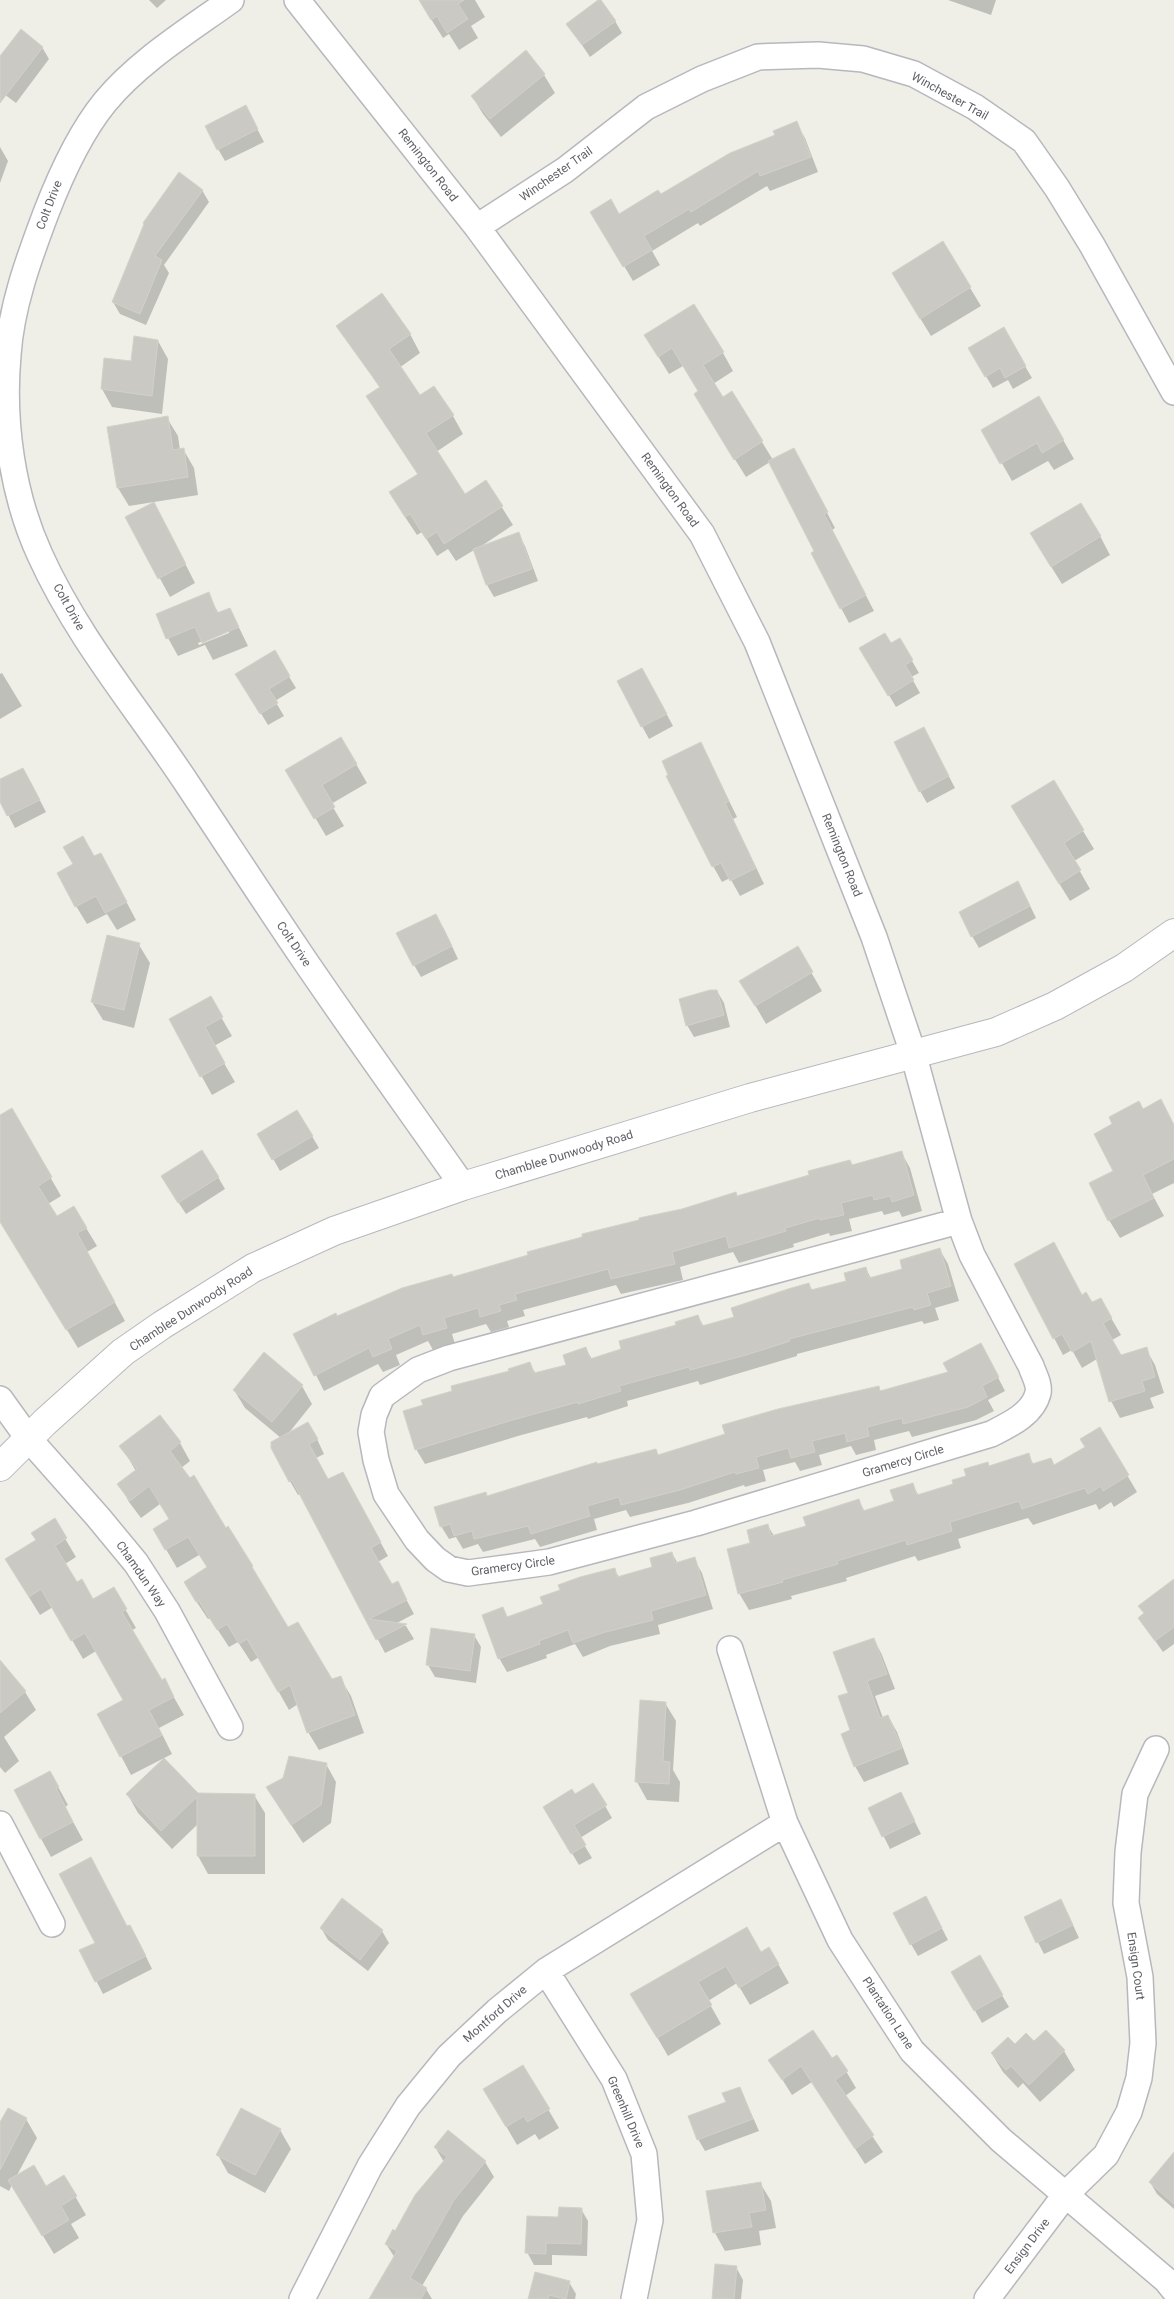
<svg xmlns="http://www.w3.org/2000/svg" width="1174" height="2299" font-family="Roboto,sans-serif">
<style>
.shadow{fill:#0003;fill-rule:evenodd}
.building{fill:#cbc9c4;stroke:#d4d1c6}
.lines{fill:none;stroke-linecap:round;stroke-linejoin:round}
.street-casing{stroke:#b7b8bd;stroke-width:28}
.secondary-casing{stroke:#b6b8bd;stroke-width:30}
.street{stroke:#fff;stroke-width:25}
.secondary{stroke:#fff;stroke-width:28}
.labels{text-anchor:middle;stroke-width:5;stroke-linejoin:round;paint-order:stroke}
.street-label{font-size:12px;fill:#5f6166;stroke:#fff}
</style>
<rect width="100%" height="100%" fill="#efefe8"/>
<path class="shadow" d="M149 0H166L157 8Z
M419 0H475L485 17 471 26 478 38 459 50 449 34 443 38Z
M948 0H996L991 15Z
M615 21 622 33 590 57 568 24Z
M42 47 49 59 16 103 0 91V58Z
M544 75 555 93 501 137 483 114 472 96Z
M252 119 264 142 225 161 218 149Z
M796 123 805 138 818 172 770 191 767 186 700 226 698 223 652 251 660 265 633 281 592 212 619 215 776 136Z
M0 147 8 161 0 183Z
M202 190 209 202 164 265 169 273 146 325 120 314 113 302Z
M943 243 981 306 931 336 904 292Z
M338 326 410 334 420 353 399 368 419 397 453 416 463 434 436 452 464 496 486 482 513 525 480 547 518 534 525 546 538 581 494 597 487 585 474 550 456 561 448 549 437 556 422 532 417 535 401 511 418 475 367 397 380 388Z
M1003 329 1032 378 1013 389 1008 380 993 388 969 348Z
M645 335 723 353 733 371 713 384 722 399 732 393 773 460 802 465 835 528 832 530 874 611 849 623 841 608 816 551 770 462 746 477 706 413 699 392 683 366 669 374Z
M158 341 168 359 162 414 112 407 102 389Z
M1039 398 1074 459 1054 470 1048 461 1012 481 983 430Z
M167 418 178 436 180 450 183 449 194 468 198 495 129 506 118 488 108 428Z
M127 518 164 522 195 583 170 597Z
M1100 536 1110 555 1062 584 1042 552Z
M208 594 219 614 230 609 248 646 213 660 205 645 178 656 168 638ZM229 630V633L199 645 198 643Z
M900 640 919 673 911 677 920 693 896 707 861 648 891 645Z
M274 652 296 688 275 701 284 716 268 725 237 674Z
M2 673 22 706 0 719V674Z
M649 681 673 726 649 739 618 682Z
M341 738 367 783 331 804 344 826 326 836 287 770Z
M930 740 955 788 927 803 920 791Z
M701 744 737 817 733 819 764 884 740 896 730 878 722 882 713 866Z
M0 781H30L46 812 15 828 0 799Z
M1053 782 1094 849 1074 861 1090 889 1070 901 1023 825Z
M94 858 111 873 136 920 117 930 107 914 87 924 76 906 74 865Z
M1025 895 1036 918 979 948 972 936Z
M443 927 458 959 421 977 414 965Z
M139 945 150 963 134 1028 103 1020 92 1002Z
M797 948 822 991 766 1024 741 981Z
M717 991 724 1003 730 1027 694 1037 687 1025Z
M210 998 232 1036 214 1046 235 1082 212 1095 170 1019Z
M1161 1101 1174 1125V1183L1152 1194 1164 1216 1120 1238 1109 1220 1115 1171 1143 1110Z
M12 1110 61 1196 48 1204 57 1218 74 1208 97 1246 87 1252 125 1321 78 1348 0 1220V1117Z
M297 1111 319 1148 280 1171 259 1134Z
M901 1152 910 1168 922 1211 902 1217 899 1211 884 1215 882 1211 849 1219 852 1231 830 1236 829 1233 793 1244 794 1247 739 1263 733 1252 680 1267 683 1280 621 1294 616 1285 523 1310 525 1316 507 1321 509 1327 491 1332 486 1324 452 1334 455 1344 433 1350 428 1341 396 1355 400 1365 383 1372 378 1364 324 1391 316 1375 337 1318 453 1279 736 1194 738 1197Z
M218 1177 225 1189 186 1214 169 1188Z
M940 1250 948 1264 959 1301 935 1308 939 1320 924 1324 922 1321 797 1354V1356L700 1385 698 1381 627 1401 628 1406 588 1419 587 1417 518 1436 425 1464 416 1449 424 1406 530 1364 536 1374 567 1366 586 1349 592 1359 622 1350 698 1316 704 1327 735 1317 809 1285 813 1291 848 1282 866 1269 871 1278 904 1270Z
M1015 1264 1082 1296 1091 1304 1100 1299 1121 1335 1112 1340 1121 1356 1146 1349 1155 1365 1164 1393 1150 1398 1154 1408 1120 1418 1111 1401 1097 1359 1082 1368 1072 1350 1063 1355Z
M988 1358 1005 1391 988 1400 994 1411 976 1420 912 1437 909 1431 874 1440 876 1450 856 1455 851 1446 819 1455 822 1465 800 1471 795 1462 763 1470 766 1481 745 1487 744 1485 688 1503 630 1517 626 1510 594 1519 597 1530 540 1547 535 1539 483 1552 478 1544 463 1549 456 1537 449 1539 441 1526 487 1497 656 1450 659 1456 949 1373Z
M302 1386 312 1404 288 1434 316 1437 324 1454 316 1458 328 1481 350 1487 388 1556 378 1562 391 1586 405 1597 414 1614 395 1624 406 1626 414 1639 385 1653 301 1493 298 1495 290 1481 281 1438 245 1408 234 1390Z
M1100 1429 1137 1492 1114 1507 1111 1502 1099 1510 1096 1504 1033 1525 1028 1518 958 1539 961 1548 918 1561 915 1556 846 1578 847 1581 791 1596 792 1599 749 1610 739 1593 752 1543 768 1526 774 1536 807 1527 859 1501 865 1512 895 1502 912 1484 919 1496 955 1485 968 1476 989 1467 1028 1455 1034 1465 1054 1466 1087 1448Z
M180 1443 190 1461 181 1468 225 1530 228 1528 288 1629 331 1681 340 1678 351 1696 364 1733 319 1750 308 1732 298 1704 289 1710 259 1657 251 1662 238 1642 229 1647 210 1618 208 1619 196 1601 208 1568 199 1555 177 1568 154 1529 170 1519 160 1504 141 1518 129 1502 119 1484 136 1471 121 1446Z
M54 1520 76 1557 65 1564 77 1584 93 1600 113 1588 136 1628 132 1630 161 1682 164 1680 184 1715 159 1728 172 1754 131 1775 121 1756 125 1701 96 1651 83 1659 53 1607 40 1615 17 1578 37 1541Z
M672 1553 678 1564 694 1559 702 1573 713 1609 658 1625 660 1634 610 1646 583 1657 575 1644 546 1655 547 1658 507 1672 499 1658 503 1608 508 1618 545 1605 614 1569 619 1577 654 1568Z
M1174 1588V1644L1163 1652 1139 1618Z
M474 1635 481 1647 476 1683 435 1677 428 1665Z
M874 1639 882 1655 895 1689 875 1696 883 1718 888 1716 897 1732 909 1764 864 1782 855 1766 850 1694Z
M0 1662 25 1692 36 1710 4 1737 19 1761 5 1773 0 1767Z
M665 1703 676 1721 673 1770 680 1782 679 1802 647 1800 637 1782Z
M326 1764 336 1782 331 1823 303 1843 278 1805Z
M50 1772 68 1805 65 1807 83 1840 51 1857 15 1791Z
M593 1785 612 1818 580 1838 592 1858 579 1865 545 1808 575 1796Z
M128 1795H254L265 1813V1874H208L198 1856V1824L172 1849 138 1813Z
M907 1806 921 1834 890 1849 870 1809Z
M932 1909 948 1940 918 1956 911 1944Z
M1067 1912 1079 1938 1044 1954 1025 1917Z
M127 1928 137 1938 152 1969 103 1994 81 1951Z
M321 1928 382 1931 389 1943 368 1971 328 1940Z
M769 1948 789 1983 750 2005 737 1983 708 2001 721 2024 668 2056 632 1994 761 1953Z
M979 1957 1009 2007 982 2023 953 1972Z
M1046 2031 1064 2051 1075 2070 1040 2102 1023 2083 1018 2088 1003 2072 992 2054 1015 2046 1033 2043Z
M837 2056 856 2088 845 2096 883 2152 865 2164 812 2082 792 2095 770 2060H832Z
M523 2066 559 2128 539 2140 535 2134 517 2145 495 2107Z
M740 2088 759 2131 705 2151 698 2139Z
M241 2110 280 2130 291 2149 265 2193 228 2173 218 2155Z
M26 2119 37 2138 16 2177 46 2187 64 2177 86 2215 71 2224 79 2238 54 2254 12 2185 9 2191 0 2186V2125Z
M435 2147 485 2162 494 2177 463 2216 422 2286 426 2289 432 2299H371L395 2258 386 2244 444 2162Z
M1174 2165V2209L1157 2194 1150 2182Z
M760 2183 771 2201 776 2228 759 2231 761 2245 725 2251 715 2233 708 2192Z
M581 2209 588 2221 587 2256 552 2255V2265H534L527 2252Z
M736 2267 743 2280 741 2299H713Z
M569 2282 576 2294 575 2299H529Z"/>
<path class="building" d="M419 0H464L458 4 468 19 447 33 437 16 431 20Z
M598 0H601L616 21 582 45 566 24Z
M21 29 43 47 0 103V56Z
M526 50 545 74 490 119 471 96Z
M246 105 258 129 217 150 205 126Z
M797 121 811 157 760 176 758 171 691 212 689 209 644 236 652 250 623 267 590 212 611 199 619 214 658 190 661 194 730 153 775 135 773 131Z
M179 172 203 190 155 256 162 260 140 314 112 302 144 224 143 223Z
M943 241 971 287 920 319 892 273Z
M382 293 411 334 389 349 420 395 434 386 454 415 426 433 465 494 486 480 503 506 444 544 437 532 426 539 410 514 405 517 389 492 418 474 366 396 380 387 336 326Z
M694 304 724 352 703 365 723 397 732 391 763 441 734 460 694 394 698 391 672 348 658 357 644 335Z
M1004 327 1026 366 1005 378 1000 368 985 377 968 348Z
M134 336 158 340 152 396 101 389 104 358 131 361Z
M1039 396 1064 440 1042 453 1037 443 1000 464 981 430Z
M168 416 173 450 184 448 188 477 117 488 107 427Z
M794 448 828 512 824 514 866 595 840 609 811 553 814 551 768 461Z
M154 502 186 564 158 579 125 517Z
M1081 503 1101 536 1051 567 1030 533Z
M519 532 532 569 486 585 473 549Z
M209 592 217 613 230 608 239 627 202 643 195 627 166 639 156 614Z
M885 633 891 643 900 638 913 660 905 665 914 680 888 696 859 648Z
M275 650 290 676 269 689 278 703 260 714 235 674Z
M642 668 667 714 641 727 617 681Z
M924 727 949 776 919 792 894 742Z
M341 737 357 764 322 785 335 807 314 819 285 770Z
M701 742 729 801 725 803 756 868 730 881 721 863 712 867 666 776 668 775 662 761Z
M23 768 40 800 7 816 0 802V779Z
M1054 780 1084 830 1064 843 1081 870 1059 884 1011 806Z
M83 836 94 856 101 853 127 902 105 913 96 896 75 907 57 873 73 864 63 847Z
M1018 881 1030 906 971 937 959 912Z
M436 914 452 946 413 966 396 933Z
M107 935 140 943 124 1010 91 1002Z
M798 946 813 972 755 1006 739 981Z
M710 990H717L724 1015 686 1026 679 999Z
M211 996 223 1017 205 1027 225 1063 200 1077 169 1019Z
M1161 1099 1174 1125V1159L1143 1175 1154 1198 1108 1221 1089 1183 1113 1171 1094 1134 1112 1124 1109 1117 1139 1101 1143 1109Z
M12 1108 52 1177 38 1186 57 1216 74 1206 87 1228 77 1233 115 1302 66 1330 0 1222V1115Z
M297 1110 313 1136 272 1160 257 1134Z
M202 1150 219 1177 178 1203 161 1176Z
M902 1151 914 1195 892 1202 890 1196 874 1200 873 1195 841 1203 844 1215 820 1220V1218L785 1228 786 1231 729 1248 726 1236 672 1252 675 1264 611 1279 608 1269 515 1294 517 1300 499 1305 501 1311 480 1317 478 1308 444 1318 447 1328 423 1335 420 1325 388 1339 392 1349 373 1357 369 1348 314 1376 293 1334 336 1313 337 1316 402 1288 452 1274 453 1277 528 1255 527 1252 582 1237V1234L639 1220V1218L682 1209 736 1192 737 1196 809 1175 808 1171 850 1160 852 1165Z
M1054 1242 1082 1295 1086 1292 1092 1302 1101 1298 1112 1318 1103 1323 1121 1355 1147 1347 1155 1377 1142 1381 1145 1391 1109 1402 1091 1341 1072 1352 1062 1334 1053 1339 1014 1264Z
M940 1248 951 1286 927 1293 931 1305 914 1310 913 1307 789 1339 790 1341 746 1355 690 1370 689 1367 619 1386 621 1391 578 1404V1402L509 1421 415 1450 403 1411 423 1405 421 1400 452 1391 451 1386 509 1371 508 1369 530 1362 534 1373 566 1365 563 1355 586 1347 590 1359 621 1349 619 1341 676 1325 675 1322 698 1315 702 1326 734 1317 731 1308 788 1289 809 1283 811 1290 846 1281 844 1273 866 1267 869 1278 902 1269 900 1260Z
M981 1343 999 1377 982 1386 987 1397 968 1407 903 1424 902 1418 867 1427 869 1436 847 1442 845 1433 812 1441 815 1452 791 1458 788 1448 756 1457 759 1468 736 1474 735 1472 680 1490 621 1505 619 1497 587 1506 590 1516 531 1534 528 1526 474 1539 472 1531 454 1536 450 1524 440 1527 434 1507 486 1492 487 1496 597 1462V1464L656 1449 658 1455 725 1434 722 1425 778 1409 879 1386 880 1391 948 1372 943 1363Z
M264 1352 303 1385 272 1422 233 1390Z
M160 1415 181 1442 170 1451 190 1478 194 1475 226 1528 228 1526 253 1566 252 1567 288 1627 298 1622 332 1679 341 1676 355 1715 307 1733 290 1685 278 1692 247 1639 239 1644 227 1624 217 1630 199 1601 196 1602 184 1582 207 1567 188 1537 165 1550 153 1529 169 1519 149 1486 130 1501 117 1484 137 1469 119 1446Z
M308 1422 318 1439 309 1444 328 1479 343 1472 381 1542 371 1548 392 1584 398 1581 407 1600 369 1619 407 1624 376 1640 292 1480 289 1482 271 1448V1442Z
M1100 1427 1129 1475 1103 1491 1101 1486 1088 1494 1085 1488 1022 1509 1019 1501 950 1522 952 1531 907 1545 906 1540 837 1561 838 1564 782 1580 783 1582 738 1594 727 1549 750 1543 747 1530 768 1524 771 1536 806 1526 803 1517 859 1499 863 1511 894 1501 890 1490 913 1483 917 1495 953 1484 952 1480 966 1476 964 1469 988 1462 989 1466 1029 1453 1032 1464 1051 1458 1054 1465 1085 1447 1080 1439Z
M55 1518 67 1538 55 1546 77 1582 82 1579 93 1599 114 1587 127 1609 122 1612 162 1680 165 1678 174 1697 149 1710 162 1735 120 1757 97 1714 123 1700 85 1633 71 1641 41 1589 29 1597 5 1559 36 1540 31 1533Z
M672 1552 675 1563 695 1557 706 1595 651 1611 653 1620 602 1633 573 1643 568 1630 539 1641 540 1644 498 1659 482 1615 503 1607 507 1617 543 1604 540 1597 560 1590 558 1585 580 1577 615 1568 617 1577 652 1567 650 1558Z
M1174 1579V1627L1155 1641 1138 1618 1144 1613 1138 1606Z
M431 1628 475 1634 470 1671 426 1665Z
M874 1638 887 1674 867 1681 880 1718 888 1715 902 1748 854 1767 841 1734 850 1730 838 1696 848 1693 833 1652Z
M0 1660 26 1691 0 1713Z
M640 1700 666 1702 663 1761 670 1762 669 1784 635 1782Z
M289 1756 327 1763 321 1805 291 1825 266 1787 283 1778Z
M164 1758 198 1793 255 1794V1856H197V1797L161 1831 126 1794Z
M50 1771 59 1787 56 1788 73 1822 40 1839 14 1790Z
M593 1783 607 1805 574 1825 586 1845 571 1854 543 1807 572 1789 575 1794Z
M901 1792 915 1821 882 1837 868 1808Z
M91 1857 127 1926 130 1925 146 1956 95 1982 79 1950 95 1943 59 1874Z
M926 1896 942 1928 910 1945 893 1913Z
M342 1898 383 1930 360 1960 320 1928Z
M1061 1899 1073 1925 1036 1943 1024 1917Z
M747 1927 761 1952 769 1947 779 1964 739 1988 726 1966 698 1982 712 2005 657 2038 630 1994Z
M980 1955 1003 1995 974 2011 951 1972Z
M813 2030 832 2058 837 2055 848 2071 835 2080 874 2135 855 2149 801 2066 782 2080 768 2060Z
M1046 2030 1065 2050 1029 2085 1011 2066 1006 2070 991 2053 1008 2037 1015 2044 1026 2033 1034 2041Z
M523 2065 550 2109 527 2122 524 2116 506 2127 483 2089Z
M740 2087 753 2119 697 2140 688 2116 726 2102 722 2093Z
M8 2108 27 2118 0 2170V2122Z
M241 2108 281 2129 255 2175 216 2155Z
M448 2130 486 2161 454 2200 410 2278 427 2288 421 2299H369L397 2251 385 2244 393 2229 395 2231 415 2195 447 2157 434 2147Z
M1174 2152V2204L1149 2182Z
M34 2165 46 2186 64 2175 77 2196 61 2206 69 2220 42 2236 8 2180Z
M761 2182 766 2210 749 2213 752 2227 713 2233 706 2191Z
M559 2207 582 2208 581 2244 546 2243V2254L525 2253 527 2216 558 2217Z
M715 2264 737 2266 734 2299H712Z
M535 2272 570 2281 566 2299 549 2295 548 2299H528Z"/>
<g class="lines">
<g class="street-casing">
<path id="street" d="M231 0C188 31 139 61 105 102 79 134 61 174 46 213 29 258 11 307 8 355 2 421 12 494 40 555 78 639 138 709 188 785 226 842 263 899 301 955 354 1033 409 1109 463 1186
M297 0 477 227 702 534 757 642 874 937 913 1053 959 1221
M477 227 565 170 646 107 702 79 758 57 818 55 863 59 914 74 975 107 1024 141 1057 188 1092 245 1174 392
M959 1221 972 1255 1031 1366C1033 1373 1040 1384 1038 1393 1033 1414 1009 1425 991 1434L696 1523 549 1562 468 1573 449 1569 435 1559 417 1540 386 1494 376 1460 371 1432 374 1415 382 1396 418 1370 449 1358Z
M0 1399 28 1438 98 1517 136 1563 167 1611 230 1727
M730 1649 785 1823 840 1940 912 2051 1001 2140 1166 2280 1174 2290
M0 1824 52 1924
M546 1971 614 2079 644 2154 650 2220 634 2299
M302 2299 370 2166 408 2106 449 2056 497 2011 546 1971 785 1823
M987 2299 1066 2194 1106 2155 1129 2112 1139 2078 1143 2043 1140 1977 1126 1903 1128 1852 1135 1794 1156 1749"/>
</g>
<g class="secondary-casing">
<path id="secondary" d="M0 1467 45 1422 123 1352 162 1325 253 1268 334 1231 463 1186 750 1098 996 1032 1055 1006 1124 968 1174 933"/>
</g>
<use href="#street" class="street"/>
<use href="#secondary" class="secondary"/>
</g>
<g class="labels">
<g class="street-label">
<text transform="translate(950 96) rotate(29)" y="4">Winchester Trail</text>
<text transform="translate(428 165) rotate(52)" y="4">Remington Road</text>
<text transform="translate(556 174) rotate(-35)" y="4">Winchester Trail</text>
<text transform="translate(49 205) rotate(-69)" y="4">Colt Drive</text>
<text transform="translate(670 490) rotate(54)" y="4">Remington Road</text>
<text transform="translate(69 607) rotate(61)" y="4">Colt Drive</text>
<text transform="translate(842 855) rotate(68)" y="4">Remington Road</text>
<text transform="translate(294 944) rotate(56)" y="4">Colt Drive</text>
<text transform="translate(564 1155) rotate(-17)" y="4">Chamblee Dunwoody Road</text>
<text transform="translate(191 1309) rotate(-33)" y="4">Chamblee Dunwoody Road</text>
<text transform="translate(903 1461) rotate(-17)" y="4">Gramercy Circle</text>
<text transform="translate(513 1566) rotate(-8)" y="4">Gramercy Circle</text>
<text transform="translate(141 1574) rotate(55)" y="4">Chamdun Way</text>
<text transform="translate(1136 1966) rotate(82)" y="4">Ensign Court</text>
<text transform="translate(888 2013) rotate(57)" y="4">Plantation Lane</text>
<text transform="translate(495 2014) rotate(-41)" y="4">Montford Drive</text>
<text transform="translate(626 2112) rotate(67)" y="4">Greenhill Drive</text>
<text transform="translate(1027 2246) rotate(-53)" y="4">Ensign Drive</text>
</g>
</g>
</svg>
